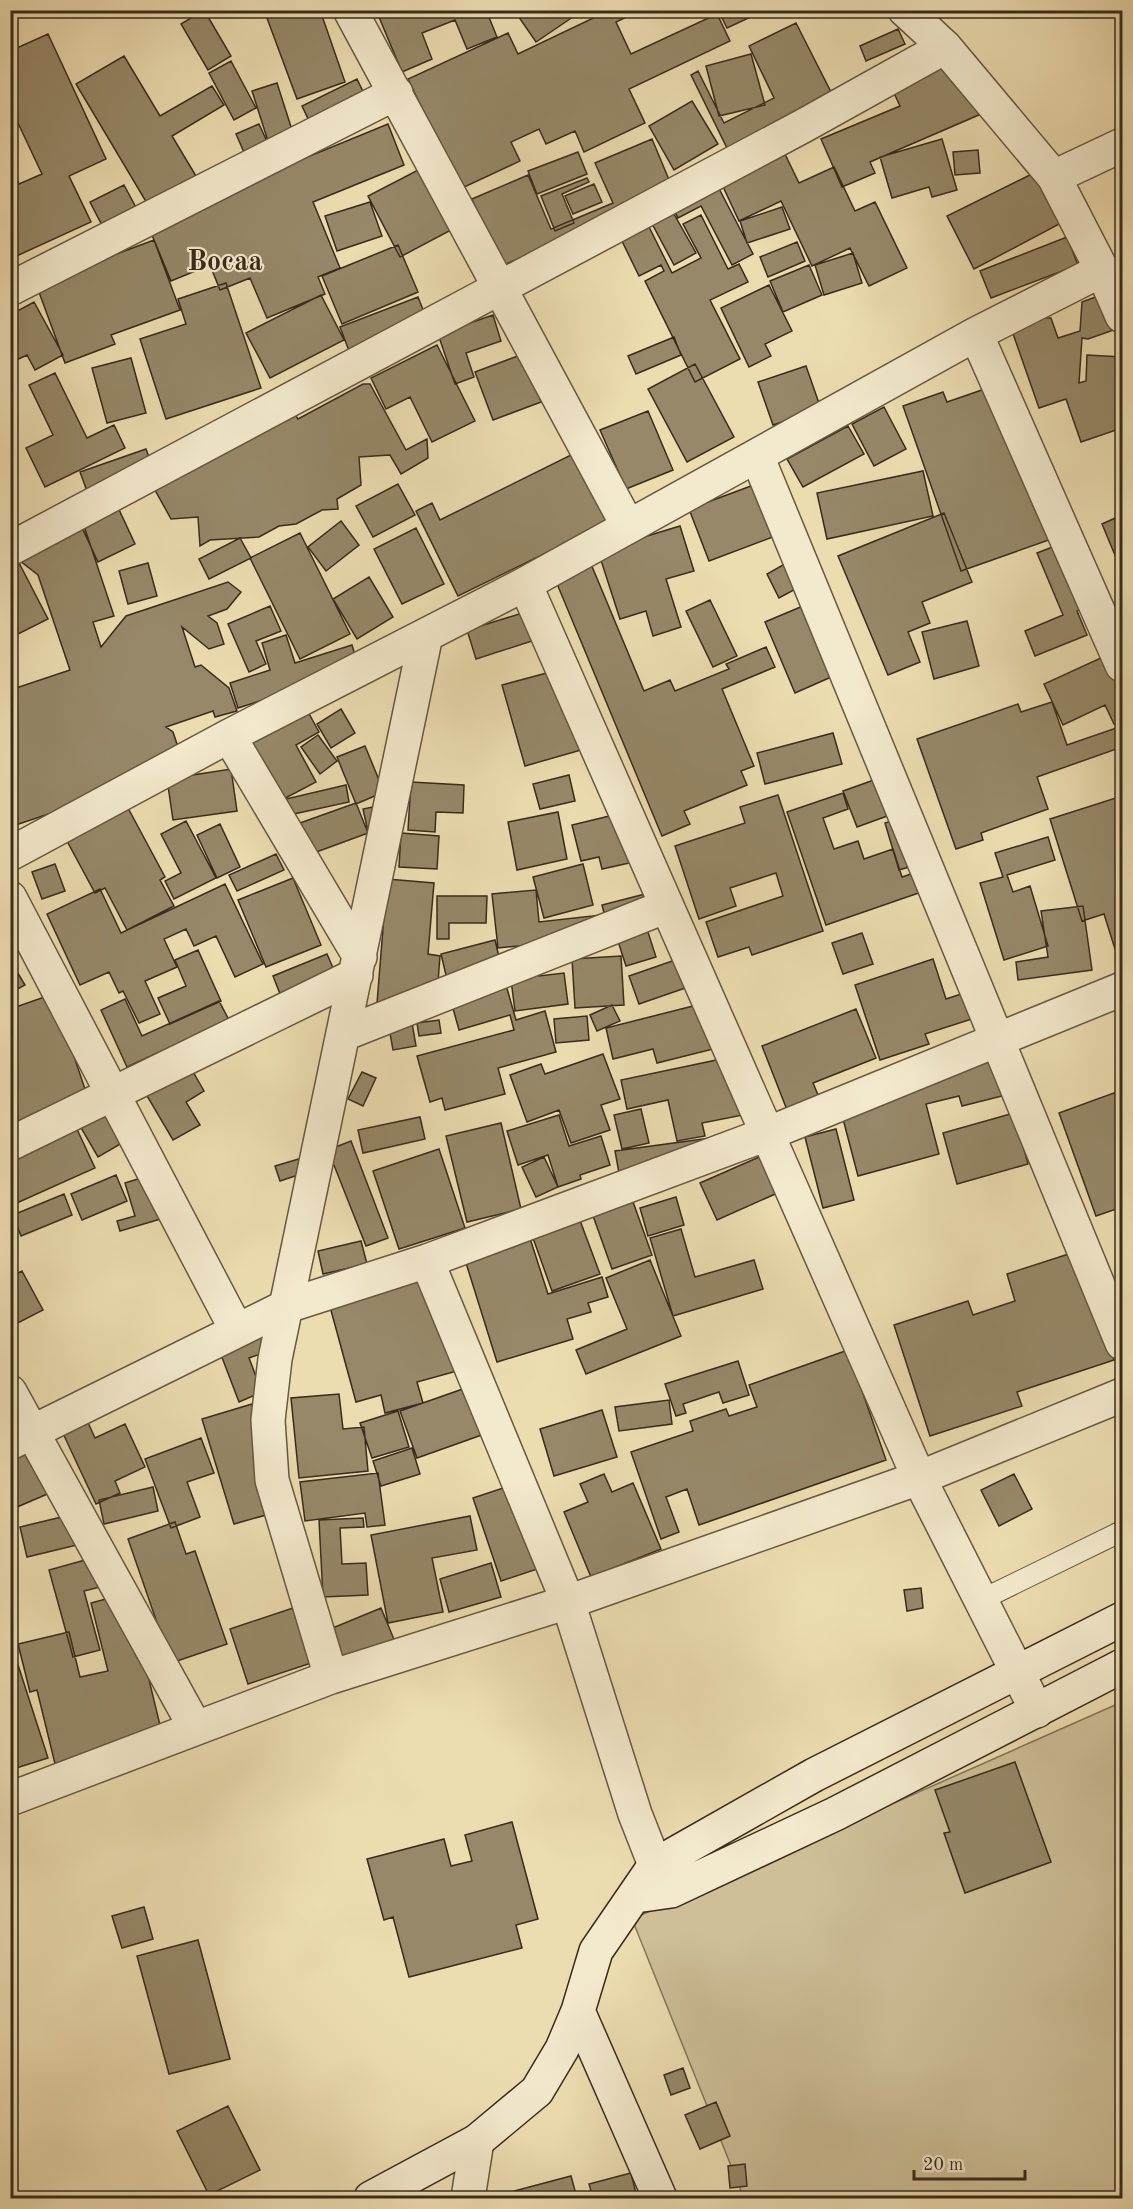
<svg xmlns="http://www.w3.org/2000/svg" width="1133" height="2209" font-family="'Old Standard TT',serif">
<style>
.pitch{fill:#cebf98;stroke:#84755a;stroke-width:1.5}
.building{fill:#968869;stroke:#392b1c;stroke-width:1.5}
.lines{fill:none;stroke-linecap:round;stroke-linejoin:round}
.lane-casing{stroke:#665841;stroke-width:22}
.street-casing{stroke:#665841;stroke-width:36}
.secondary-casing{stroke:#392b1c;stroke-width:36}
.lane{stroke:#f3e9cc;stroke-width:20}
.street{stroke:#f3e9cc;stroke-width:33}
.secondary{stroke:#f3e9cc;stroke-width:33}
.labels{text-anchor:middle;stroke-width:4.5;stroke-linejoin:round;paint-order:stroke}
.district-label{font-size:28px;font-weight:bold;fill:#392b1c;stroke:#f3e9cc}
</style>
<rect width="100%" height="100%" fill="#ecddb1"/>
<filter id="stains"><feTurbulence type="fractalNoise" baseFrequency=".00333" numOctaves="4"/><feColorMatrix values="0 0 0 0 .2 0 0 0 0 .09 0 0 0 0 .02 0 0 0 .5 -.17"/></filter>
<radialGradient id="worn" r=".72"><stop offset=".6" stop-color="#630" stop-opacity="0"/><stop offset="1" stop-color="#630" stop-opacity=".3"/></radialGradient>
<path class="pitch" d="M1122 1702V2198H744L632 1919Z"/>
<path class="building" d="M204 10 231 56 208 70 181 24Z
M264 10H320L345 82 297 99Z
M376 10H486L497 37 467 49 455 20 422 33 432 59 402 72Z
M514 10H583L536 42Z
M610 10H641L616 22 631 54 717 14 730 41 629 89 645 123 584 152 575 131 546 144 539 129 511 142 520 161 460 189 408 79 508 33 518 54Z
M718 10H752L755 15 727 28Z
M796 23 833 96 727 148 691 75 698 71 724 123 774 98 749 46Z
M898 29 905 44 866 61 860 46Z
M48 34 106 159 69 176 91 222 10 259V165L19 184 42 174 10 106V51Z
M953 50 981 114 870 162 875 173 842 187 821 139 900 106 887 78Z
M751 54 765 105 719 116 706 66Z
M124 56 160 116 212 86 224 105 172 136 196 176 148 205 76 84Z
M231 61 256 108 234 120 209 73Z
M357 79 369 104 314 131 302 106Z
M277 83 293 133 268 141 252 91Z
M692 101 718 144 674 170 649 126Z
M259 124 269 146 246 157 236 134Z
M388 124 404 165 313 202 340 268 318 277 325 294 267 318 250 278 220 290 210 265 171 281 147 223Z
M652 139 675 194 501 266 472 199 528 175 551 229 613 203 595 163Z
M942 139 957 190 932 197 929 187 892 198 880 157Z
M783 150 799 183 834 167 855 211 875 202 907 268 869 286 850 248 812 266 781 201 739 221 720 180Z
M978 150 980 173 955 175 953 152Z
M578 152 587 174 537 194 528 171Z
M422 168 453 229 400 257 368 196Z
M1044 168 1065 221 974 269 947 216Z
M587 178 589 182 562 194 574 223 555 231 541 196Z
M714 179 753 254 732 265 701 206 678 218 670 202Z
M594 184 602 202 573 214 565 196Z
M124 185 140 215 106 233 90 202Z
M370 202 382 236 337 251 325 216Z
M670 207 696 253 674 265 649 218Z
M782 207 790 229 747 243 740 221Z
M701 215 728 269 739 264 748 282 710 300 740 359 695 382 645 281 664 271 661 265 639 276 620 237 647 223 672 273 701 258 683 224Z
M1067 237 1078 265 991 298 980 271Z
M154 240 180 310 111 335 115 344 65 363 36 284Z
M797 242 805 261 768 277 760 257Z
M398 245 418 292 342 324 322 276Z
M853 253 862 283 824 295 815 265Z
M809 265 822 295 783 312 770 281Z
M226 283 261 388 166 419 140 339 186 324 178 299Z
M769 285 792 331 765 344 771 356 749 367 721 308Z
M1114 290 1122 327 1088 339 1082 338 1079 383 1086 381 1087 355 1122 357V428L1081 442 1066 399 1039 408 1011 328 1042 318H1051L1058 338 1080 331 1082 302Z
M321 295 344 340 270 378 246 333Z
M418 297 433 335 351 356 340 327Z
M34 302 63 355 35 370 27 355 10 363V315Z
M493 315 501 341 466 353 474 377 455 384 438 334Z
M674 337 681 355 636 374 628 356Z
M437 345 475 421 432 442 410 397 386 409 371 378Z
M523 354 541 402 493 420 475 372Z
M131 358 146 413 107 423 92 368Z
M695 364 734 437 687 462 648 389Z
M806 366 821 409 773 425 758 382Z
M55 373 87 438 114 425 125 448 45 487 26 448 53 435 29 385Z
M1005 382 1060 536 961 571 903 406 943 392 947 402Z
M363 384H370L406 450 427 439 428 458 401 474 390 455 359 457 361 485 337 499 338 509 322 510 296 524 279 526 259 537 210 540 200 546 198 517 171 519 155 490 292 410 298 419Z
M884 407 906 449 874 466 852 424Z
M648 411 673 470 626 489 600 430Z
M848 426 864 454 803 487 787 459Z
M146 449 153 468 87 491 80 472Z
M575 453 609 522 458 596 416 511 432 503 440 520Z
M923 471 933 516 827 539 817 493Z
M759 483 778 535 709 561 689 509Z
M398 484 415 515 373 537 356 506Z
M115 501 135 544 98 562 78 519Z
M944 513 972 582 922 602 930 623 908 632 920 662 888 675 838 556Z
M1122 515V572L1102 524Z
M341 521 359 545 326 571 308 547Z
M84 526 114 616 93 622 101 647 126 616 228 582 241 592 227 609 208 616 217 623 224 644 209 649 182 627 195 667 201 665 229 688 237 711 215 717 213 711 166 727 173 732 185 768 10 827V690L70 670 38 575 10 553Z
M680 526 694 571 666 579 681 627 653 636 646 611 620 619 598 551Z
M416 528 444 584 402 604 374 549Z
M300 533 350 634 300 659 250 558Z
M240 538 251 558 209 579 199 559Z
M1063 543 1089 605 1077 611 1087 635 1035 656 1025 631 1063 615 1037 553Z
M17 559 48 619 10 638V563Z
M790 561 803 585 779 598 767 574Z
M148 563 157 596 128 604 119 571Z
M591 564 644 691 670 680 675 691 729 669 726 664 766 647 775 667 722 689 754 766 741 771 747 785 684 811 690 824 662 836 555 579Z
M369 577 393 617 357 639 333 599Z
M710 600 737 656 713 667 686 611Z
M817 600 847 670 795 693 765 622Z
M270 606 281 631 256 641 266 664 249 672 228 624Z
M526 612 535 640 476 659 467 630Z
M967 621 979 666 934 679 922 632Z
M286 635 295 663 352 645 357 662 303 687 238 708 230 683 270 670 262 643Z
M1116 651 1122 665V720L1114 724 1105 705 1063 725 1044 684Z
M558 670 581 750 525 766 502 685Z
M1052 702 1067 745 1122 726V747L1037 777 1048 809 981 833 983 840 956 849 917 739 1018 704 1021 712Z
M341 709 355 733 331 748 317 724Z
M307 710 319 732 296 745 316 782 278 802 246 741Z
M833 733 842 764 765 784 757 753Z
M318 735 337 761 320 774 301 747Z
M365 746 384 792 356 804 337 757Z
M231 769 237 811 173 820 167 779Z
M569 775 575 801 540 809 533 784Z
M888 775 901 811 857 827 843 791Z
M411 782 464 785 463 813 436 812 435 832 408 830Z
M346 785 349 802 289 815 286 799Z
M843 793 848 809 823 818 834 849 858 841 864 859 893 849 902 877 926 869 933 888 826 925 787 812Z
M778 795 823 931 752 955 749 947 718 957 706 922 783 896 776 873 730 888 736 906 699 919 675 846 745 823 740 807Z
M1122 796V947L1115 949 1104 914 1082 921 1050 819Z
M356 803 368 833 311 854 300 823Z
M382 805 370 841 363 809Z
M128 808 165 877 160 880 174 906 127 930 105 888 95 893 67 841Z
M558 812 567 859 517 870 508 822Z
M622 813 634 862 602 869 599 857 581 861 572 825Z
M915 814 929 861 899 870 885 823Z
M186 821 216 878 174 899 165 881 181 873 161 834Z
M220 824 240 867 217 878 197 835Z
M401 833 439 836 437 869 399 867Z
M1048 837 1055 860 1007 875 1013 892 1030 886 1048 946 1004 960 980 883 1003 877 995 853Z
M276 854 284 870 237 891 229 875Z
M55 864 65 891 42 899 32 872Z
M583 864 593 905 544 918 533 877Z
M293 878 321 945 266 967 238 900Z
M387 879 434 883 428 954 440 956 436 1008 377 1003Z
M225 884 263 964 235 977 216 936 194 946 186 929 164 939 177 967 145 981 160 1014 139 1023 123 991 119 993 109 972 80 985 47 914 100 889 121 933Z
M536 890 539 922 601 915 603 938 498 948 492 894Z
M653 892 657 907 606 920 602 905Z
M437 896H487L486 923H449V939H437Z
M1083 906 1092 970 1018 980 1016 962 1048 957 1041 911Z
M645 923 656 957 626 966 615 932Z
M862 933 873 964 843 974 832 943Z
M495 940 500 961 446 975 441 954Z
M198 950 221 1001 170 1024 158 998 186 986 175 960Z
M327 954 337 977 282 999 273 976Z
M621 956 624 1005 575 1008 572 959Z
M681 958 691 986 639 1004 629 976Z
M933 959 946 999 970 991 978 1017 925 1034 929 1044 880 1060 855 985Z
M10 960 25 985 10 993Z
M538 969 539 976 564 973 568 1004 515 1011 510 972Z
M504 978 516 1020 545 1011 556 1052 498 1068 505 1094 445 1110 442 1098 430 1102 417 1056 514 1030 510 1015 459 1030 449 994Z
M53 994 89 1101 10 1128V1009Z
M125 999 142 1036 219 1001 229 1020 127 1067 101 1010Z
M709 1002 721 1047 657 1063 653 1049 613 1059 606 1028Z
M612 1005 620 1021 597 1031 590 1015Z
M856 1009 876 1058 813 1083 821 1102 789 1115 762 1046Z
M587 1016 589 1040 556 1043 554 1019Z
M439 1020 441 1033 419 1036 417 1023Z
M412 1023 416 1046 393 1050 389 1028Z
M603 1054 620 1099 601 1105 610 1130 571 1143 559 1110 527 1122 510 1075 541 1064 545 1074Z
M991 1055 1002 1096 962 1106 959 1096 926 1104 939 1154 858 1176 837 1096Z
M731 1057 743 1115 702 1123 705 1136 677 1141 668 1100 627 1109 621 1080Z
M188 1063 204 1091 186 1102 200 1125 173 1140 143 1089Z
M362 1072 376 1078 363 1106 348 1099Z
M1122 1090V1207L1096 1216 1059 1113Z
M111 1108 129 1139 98 1157 80 1126Z
M641 1109 649 1143 622 1149 614 1115Z
M1014 1113 1028 1164 957 1184 943 1133Z
M559 1115 569 1146 601 1136 610 1165 580 1175 581 1179 558 1187 548 1155 518 1165 507 1131Z
M420 1117 425 1139 363 1153 358 1130Z
M501 1123 521 1209 467 1222 446 1136Z
M75 1125 95 1168 10 1206V1155Z
M836 1129 854 1200 823 1208 805 1137Z
M718 1137 619 1173 615 1151Z
M351 1141 388 1238 366 1246 328 1150Z
M439 1149 465 1228 399 1249 373 1171Z
M766 1154 782 1191 717 1220 700 1183Z
M544 1157 558 1187 536 1197 522 1167Z
M302 1158 307 1172 280 1181 275 1166Z
M160 1172 174 1215 120 1231 117 1221 135 1216 125 1183Z
M116 1175 127 1201 82 1220 71 1194Z
M627 1185 652 1255 612 1269 587 1199Z
M64 1194 72 1215 21 1236 13 1215Z
M676 1197 684 1225 648 1236 640 1208Z
M575 1207 600 1274 552 1291 528 1224Z
M526 1226 548 1294 602 1277 608 1297 588 1303 591 1312 567 1319 573 1339 497 1362 461 1247Z
M681 1229 695 1277 754 1260 763 1289 673 1316 650 1238Z
M10 1239 17 1253 10 1256Z
M361 1241 367 1264 323 1274 318 1251Z
M1078 1251 1114 1360 1017 1392 1022 1406 930 1436 894 1325 968 1301 973 1315 1015 1301 1007 1274Z
M650 1260 681 1336 586 1374 576 1350 627 1329 606 1278Z
M429 1265 457 1371 417 1382 423 1403 385 1413 381 1395 356 1402 326 1292Z
M22 1271 43 1310 10 1327V1277Z
M263 1321 274 1349 249 1358 262 1392 239 1402 215 1339Z
M848 1350 886 1460 699 1525 687 1489 666 1497 679 1532 661 1539 631 1452 693 1431 690 1421 726 1409 729 1416 757 1407 749 1385Z
M738 1361 749 1395 723 1403 719 1392 683 1404 686 1413 676 1416 665 1384Z
M477 1384 493 1431 417 1458 400 1411Z
M339 1394 343 1429 364 1427 368 1471 299 1478 291 1398Z
M669 1400 672 1424 619 1431 615 1407Z
M252 1404 284 1510 234 1524 202 1419Z
M602 1410 617 1457 554 1476 540 1429Z
M398 1411 409 1447 372 1458 360 1423Z
M85 1416 95 1438 125 1424 145 1467 115 1481 120 1493 96 1504 60 1427Z
M201 1438 214 1473 187 1482 200 1517 171 1528 145 1459Z
M412 1448 420 1474 381 1486 373 1461Z
M34 1450 52 1492 10 1510V1460Z
M378 1473 385 1525 367 1527 365 1513 305 1521 300 1482Z
M604 1474 612 1492 633 1483 661 1549 591 1577 564 1512 588 1502 580 1484Z
M1014 1474 1032 1509 999 1526 981 1490Z
M527 1480 555 1563 501 1581 473 1498Z
M153 1487 158 1511 104 1524 99 1500Z
M70 1515 77 1545 27 1557 20 1527Z
M470 1516 477 1550 432 1558 443 1612 388 1623 371 1535Z
M363 1518 364 1527 340 1528 342 1564 366 1563 368 1595 323 1597 319 1520Z
M175 1522 186 1554 195 1551 227 1644 171 1663 128 1539Z
M96 1557 104 1586 84 1591 100 1650 73 1657 49 1570Z
M491 1563 501 1597 449 1612 440 1579Z
M921 1588 923 1608 907 1611 904 1590Z
M128 1593 166 1750 58 1776 37 1690 30 1692 18 1644 69 1632 80 1677 108 1671 91 1603Z
M299 1606 317 1661 248 1684 230 1629Z
M381 1608 398 1649 346 1671 328 1630Z
M10 1640 48 1758 10 1770Z
M1015 1762 1051 1862 965 1893 944 1833 950 1832 935 1790Z
M512 1822 538 1919 516 1925 522 1948 409 1977 393 1917 384 1920 367 1859 444 1839 451 1866 472 1861 465 1835Z
M144 1907 153 1939 122 1948 112 1916Z
M198 1940 230 2059 169 2074 137 1956Z
M683 2068 690 2088 671 2095 664 2075Z
M716 2102 730 2136 700 2149 685 2115Z
M228 2106 260 2170 209 2195 177 2131Z
M745 2164 747 2186 730 2188 728 2166Z
M631 2173 637 2198H593L589 2184Z
M571 2176 577 2198H516L514 2191Z"/>
<g class="lines">
<g class="lane-casing">
<path id="lane" d="M981 1600 1122 1531"/>
</g>
<g class="street-casing">
<path id="street" d="M350 10 628 526
M905 10 945 47 1054 177 1122 145
M1054 177 1102 270 1122 316
M10 289 396 93
M976 334 1122 665
M757 456 1122 1343
M10 549 803 126 945 47
M525 584 919 1478 1037 1711
M229 736 360 957
M10 854 229 736 525 584 976 334 1102 270
M10 898 236 1329
M344 1034 667 906
M10 1144 356 975
M427 1261 568 1602 635 1814 655 1865 669 1888
M10 1392 195 1727
M10 1443 287 1306 427 1261 767 1134 1122 989
M331 1677 272 1480 268 1420 275 1359 426 635
M10 1799 331 1677 568 1602 919 1478 1122 1395
M468 2198 477 2141"/>
</g>
<g class="secondary-casing">
<path id="secondary" d="M636 1896 671 1891 835 1814 1122 1666
M578 2011 660 2198
M371 2198 477 2141 537 2091 562 2049 578 2011 596 1951 655 1865 814 1775 1122 1619"/>
</g>
<use href="#lane" class="lane"/>
<use href="#street" class="street"/>
<use href="#secondary" class="secondary"/>
</g>
<g class="labels">
<g class="district-label">
<text x="225" y="270">Bocaa</text>
</g>
</g>
<rect width="1133" height="2209" fill="none" stroke="#ecddb1" stroke-width="36"/>
<rect x="12" y="12" width="1109" height="2185" fill="none" stroke="#392b1c" stroke-width="3"/>
<rect x="18" y="18" width="1097" height="2173" fill="none" stroke="#392b1c" stroke-width="1.5"/>
<path d="M914 2170v9h111v-9" fill="none" stroke="#392b1c" stroke-width="3"/>
<text x="923" y="2170" font-size="18" fill="#392b1c" stroke="#f3e9cc" stroke-width="4.5" paint-order="stroke">20 m</text>
<rect width="100%" height="100%" filter="url(#stains)"/>
<rect width="100%" height="100%" fill="url(#worn)"/>
</svg>
